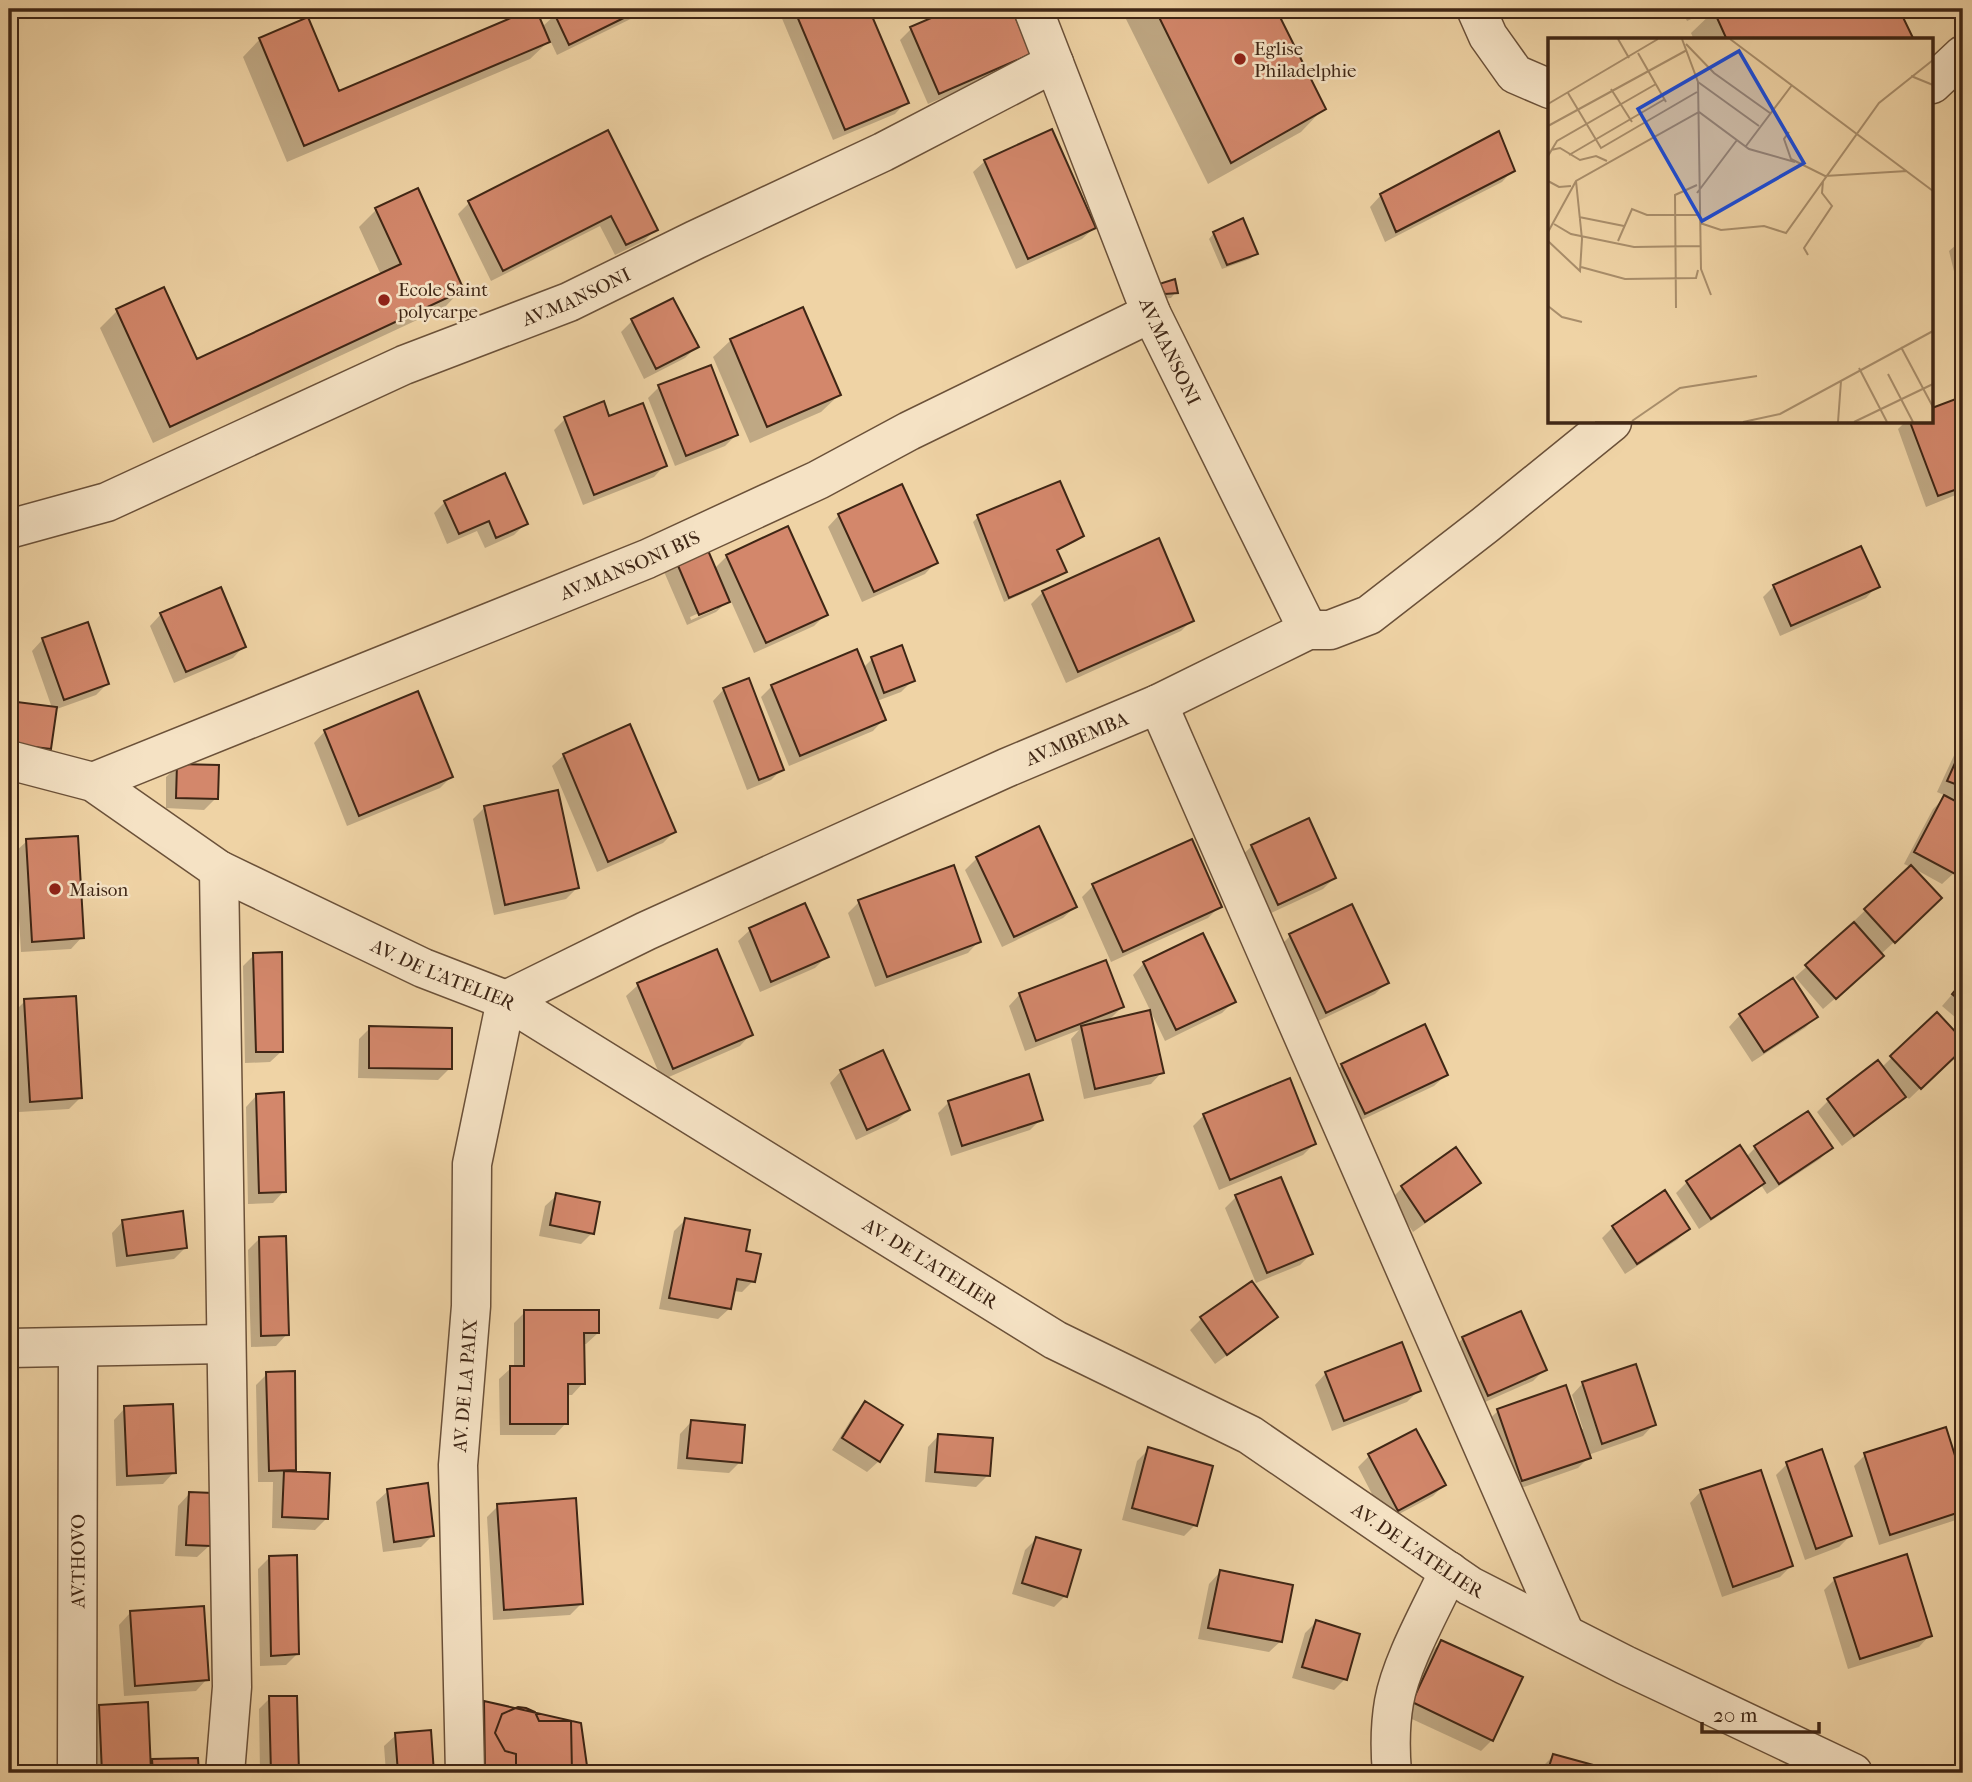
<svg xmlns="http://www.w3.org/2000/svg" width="1972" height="1782" font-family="'IM FELL French Canon',serif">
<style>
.shadow{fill:#0003;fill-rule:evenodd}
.building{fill:#d3876b;stroke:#3f2615;stroke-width:2}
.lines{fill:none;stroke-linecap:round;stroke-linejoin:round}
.street-casing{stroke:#6b5139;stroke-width:41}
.street{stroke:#f5e2c4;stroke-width:38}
.poi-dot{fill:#8f2418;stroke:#f5e2c4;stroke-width:2.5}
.labels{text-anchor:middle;stroke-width:5;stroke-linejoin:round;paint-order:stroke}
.poi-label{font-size:19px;fill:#3f2615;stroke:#f5e2c4;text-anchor:start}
.street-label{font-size:19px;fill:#3f2615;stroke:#f5e2c4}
.inset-road{fill:none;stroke:#a98e6b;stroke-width:2}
.view{fill:#1d4ed8;fill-opacity:0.15;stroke:#1d4ed8;stroke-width:3.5}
.inset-edge{fill:none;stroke:#3f2615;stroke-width:3.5}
</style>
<rect width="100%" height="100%" fill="#efd3a5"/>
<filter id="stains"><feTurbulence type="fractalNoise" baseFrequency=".00286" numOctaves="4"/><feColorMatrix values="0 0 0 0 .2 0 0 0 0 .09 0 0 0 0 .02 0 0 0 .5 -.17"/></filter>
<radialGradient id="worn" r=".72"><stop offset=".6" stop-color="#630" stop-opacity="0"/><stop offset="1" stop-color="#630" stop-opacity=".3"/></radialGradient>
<path class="shadow" d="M567 9H651L557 55 550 40 530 59 287 162 243 57 260 39 338 93 542 27 555 15Z
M778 9H867L906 102 895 114 833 140Z
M956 9H1010L1029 54 1018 65 928 104 900 40 911 29Z
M1121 9H1274L1323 109 1301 132 1208 184Z
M1681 9H1713L1687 21Z
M1716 9H1787L1789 12 1795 9H1897L1912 40H1694L1691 33Z
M607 133 656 229 644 241 615 255 600 226 491 281 458 214 469 203Z
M985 161 1094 228 1082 239 1016 269 973 172Z
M1513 170 1502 182 1385 242 1370 207 1381 195Z
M376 210 462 289 445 307 153 443 100 328 117 311 196 361 381 275 359 227Z
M1214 233 1256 254 1250 259 1222 269 1209 239Z
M1963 239V308L1949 251Z
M1160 286 1176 292 1171 298 1160 299Z
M632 321 696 347 685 358 644 379 621 332Z
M731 340 839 395 821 412 750 443 713 357Z
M659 387 736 435 725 446 675 466 648 398Z
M1960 399 1963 408V492L1926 507 1898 429 1905 422H1932V409Z
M608 418 665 465 654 477 583 505 554 430 565 419Z
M445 502 526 523 514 535 485 548 477 531 447 544 434 513Z
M839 515 936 562 925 574 862 602 828 527Z
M978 517 1082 536 1077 541 1056 551 1064 572 1059 577 1004 602 973 522Z
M1158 541 1192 620 1181 631 1066 683 1031 604 1043 592Z
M674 556 714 569 727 556 825 615 814 626 754 653 730 599 716 612 687 625 662 567ZM717 605V609L691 620 690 617Z
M1774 586H1877L1866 598 1780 636 1763 597Z
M161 614 244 646 233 658 174 683 150 626Z
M43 639 107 684 96 695 54 710 49 748 38 760 9 756V703L52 708 32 651Z
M901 647 913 680 901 692 877 701 884 719 873 731 789 766 761 697 772 686 863 668 872 659Z
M724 689 782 769 771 780 747 790 713 701Z
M325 731 451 777 440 788 347 826 314 743Z
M1963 736V803L1957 800 1955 803 1963 807V854L1954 873 1942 884 1913 868 1929 910 1880 955 1870 968 1823 1009 1795 977 1856 923 1854 921 1911 867 1904 864 1933 809 1946 796 1937 792Z
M564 755 674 832 663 843 597 872 552 766Z
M178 766 216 798 204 810 166 808V777Z
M485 807 577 888 566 899 494 915 473 819Z
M27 841 82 937 71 949 21 952 15 852Z
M1252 846 1334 878 1323 889 1267 915 1240 857Z
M977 858 1075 907 1063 918 1002 947 965 870Z
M1093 886 1220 906 1208 918 1111 962 1082 897Z
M859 902 979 941 968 953 875 987 848 913Z
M804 905 827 956 815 968 760 992 738 941 750 930Z
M1290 936 1387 982 1375 994 1314 1023 1279 947Z
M254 955 282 1051 270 1062 245 1063 243 966Z
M1144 963 1234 1001 1222 1013 1165 1041 1133 975Z
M1963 982V1024L1942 1006Z
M638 985 751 1034 740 1046 662 1080 626 996Z
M1020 994 1122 1007 1107 1022 1162 1072 1151 1084 1084 1099 1071 1039 1079 1030 1025 1051 1009 1006Z
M25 1001 80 1098 69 1109 19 1112 13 1013Z
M1937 1014 1963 1042V1047L1909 1099 1905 1095 1892 1108 1842 1146 1817 1112 1828 1101 1882 1067Z
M1740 1015 1816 1017 1805 1028 1752 1062 1729 1027Z
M370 1028 450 1068 438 1080 358 1078 359 1039Z
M1342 1065 1446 1075 1434 1086 1353 1124 1331 1076Z
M841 1071 908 1110 897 1121 856 1140 830 1083Z
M257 1095 284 1191 273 1203 248 1204 246 1107Z
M949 1102 1041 1119 1030 1130 951 1156 938 1113Z
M1204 1115 1314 1144 1303 1155 1219 1190 1193 1126Z
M1756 1147 1831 1148 1820 1159 1767 1194 1761 1185 1751 1194 1699 1229 1676 1193 1687 1182 1746 1157Z
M1455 1150 1478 1183 1467 1194 1413 1232 1391 1199 1402 1188Z
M557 1195 592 1233 581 1244 539 1236 545 1206Z
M1236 1197 1311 1254 1300 1265 1256 1283 1225 1208Z
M685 1220 744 1252 753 1281 742 1292 733 1291 730 1308 718 1319 659 1309 674 1231Z
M123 1221 185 1248 174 1259 116 1267 112 1233Z
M1613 1227 1688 1229 1677 1240 1625 1274 1602 1238Z
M260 1238 287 1334 276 1346 251 1347 248 1250Z
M1252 1283 1276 1317 1264 1328 1215 1364 1190 1330 1201 1319Z
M525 1312 598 1333 586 1344H583V1383L572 1395H566V1423L555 1435H500L499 1379 511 1368H514V1323Z
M1463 1338 1545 1369 1533 1381 1476 1406 1452 1350Z
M293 1373 295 1473 327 1518 315 1530 272 1528 273 1482H258L256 1385 267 1374Z
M1326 1373 1419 1390 1407 1402 1332 1431 1315 1385Z
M1583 1383 1654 1424 1643 1436 1588 1455 1589 1457 1578 1468 1510 1492 1486 1422 1498 1411 1583 1429 1572 1395Z
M865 1403 879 1461 867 1472 832 1450 854 1415Z
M125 1408 174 1472 163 1484 116 1486 114 1420Z
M691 1422 740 1462 729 1473 677 1469 680 1434Z
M1945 1429 1963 1487V1515L1959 1519 1879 1545 1854 1466 1865 1455Z
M1963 1432V1457L1957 1438Z
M939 1435 988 1475 976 1487 925 1482 928 1447Z
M1149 1449 1195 1525 1184 1536 1122 1520 1137 1461Z
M1369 1456 1444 1485 1433 1496 1386 1521 1358 1467Z
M1787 1464 1850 1536 1839 1547 1805 1560 1776 1475Z
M388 1491 433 1535 421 1547 383 1552 376 1502Z
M1701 1491 1791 1566 1780 1577 1722 1597 1690 1503Z
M189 1494 209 1546 197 1557 175 1556 178 1506Z
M498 1506 581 1604 570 1615 493 1620 487 1517Z
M1036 1539 1065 1596 1054 1607 1012 1594 1025 1550Z
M269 1558 297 1654 286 1665 260 1666 258 1569Z
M1220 1572 1281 1641 1269 1652 1198 1639 1209 1584Z
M1835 1579 1930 1635 1919 1647 1848 1669 1824 1590Z
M130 1613 207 1679 196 1691 124 1696 119 1625Z
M1316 1622 1345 1679 1334 1690 1292 1678 1305 1633Z
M1441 1642 1492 1740 1481 1751 1401 1714 1430 1653Z
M296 1697 298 1773H260L259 1709 270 1698Z
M484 1703 579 1725 586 1773H468L467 1720Z
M100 1707 150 1761 196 1759 197 1773H141V1770L94 1772 88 1718Z
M429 1732 433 1773H386L384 1746 396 1735Z
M1553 1756 1595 1768 1593 1773H1540L1542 1767Z"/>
<path class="building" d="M532 9H536L550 42 304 146 259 38 308 17 339 91Z
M563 9H642L569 45 554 13Z
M794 9H869L909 103 845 130Z
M952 9H1012L1031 54 939 94 910 27Z
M1155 9H1276L1326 109 1231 163Z
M1713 9H1899L1914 40H1727Z
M1052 129 1096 228 1028 259 984 160Z
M608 130 658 230 626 245 611 216 503 271 468 201Z
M1499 131 1515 171 1396 232 1380 194Z
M418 188 464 290 170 427 116 309 164 287 197 359 401 264 375 208Z
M1243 218 1258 254 1227 265 1213 232Z
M1175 279 1178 293 1165 294 1159 284Z
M673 298 699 347 656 369 631 319Z
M803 307 841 395 767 427 730 339Z
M711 365 738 435 686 456 658 385Z
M1961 397 1963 403V487L1938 496 1910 422H1932V408Z
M604 401 609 416 643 403 667 466 594 495 564 417Z
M505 473 528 524 496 538 489 521 459 534 444 501Z
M1060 481 1084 536 1057 550 1067 572 1009 598 977 515Z
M902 484 938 563 874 592 838 514Z
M788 526 828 615 766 643 726 555Z
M1159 538 1194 621 1078 672 1042 591Z
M704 541 730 602 699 615 673 554Z
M1861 546 1880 587 1791 626 1773 585Z
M221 587 246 647 186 672 160 613Z
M88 622 109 684 64 700 42 638Z
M9 629H14L10 687H9Z
M902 645 915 681 884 693 871 657Z
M857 649 886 720 800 756 771 685Z
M749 678 784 770 759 780 723 688Z
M418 691 453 777 359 816 324 730Z
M9 701 57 707 51 749 9 744Z
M630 724 676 832 608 862 563 754Z
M1963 745V787L1947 781Z
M177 764 219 765 218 799 176 798Z
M558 790 579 888 505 905 484 806Z
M1944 795 1963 805V858L1955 874 1914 852Z
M1309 818 1336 878 1278 905 1251 845Z
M1039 826 1077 907 1014 937 976 857Z
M78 836 84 938 32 942 26 839Z
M1192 839 1222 907 1123 952 1092 884Z
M954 865 981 942 887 977 858 900Z
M1911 865 1942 898 1895 943 1864 909Z
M805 903 829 957 771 982 749 928Z
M1352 904 1389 983 1326 1013 1289 934Z
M1854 922 1884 956 1836 999 1805 965Z
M1203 933 1236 1002 1176 1030 1143 962Z
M717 949 753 1035 673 1069 637 983Z
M282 952 283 1052H256L253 953Z
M1106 960 1124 1007 1036 1041 1019 993Z
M1793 978 1818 1017 1764 1052 1739 1014Z
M1963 981V1003L1952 994Z
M76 996 82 1098 30 1102 24 999Z
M1150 1010 1164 1073 1095 1089 1081 1026Z
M1937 1012 1963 1040V1049L1921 1089 1890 1056Z
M1425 1024 1448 1075 1365 1114 1341 1064Z
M369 1026 452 1028V1069L369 1068Z
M883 1050 910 1110 867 1130 840 1070Z
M1878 1060 1906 1097 1854 1136 1827 1099Z
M1029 1074 1043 1120 962 1146 948 1101Z
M1290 1078 1316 1144 1230 1180 1203 1114Z
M284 1092 286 1192 259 1193 256 1094Z
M1808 1111 1833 1148 1779 1184 1754 1146Z
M1740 1145 1765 1183 1711 1219 1686 1181Z
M1456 1147 1481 1183 1425 1222 1401 1186Z
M1281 1177 1313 1254 1267 1273 1235 1195Z
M1665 1190 1690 1229 1637 1264 1612 1226Z
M556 1193 600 1202 594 1234 550 1225Z
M183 1211 187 1248 127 1256 122 1220Z
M685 1218 750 1230 746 1251 761 1254 755 1282 737 1279 731 1309 669 1298Z
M286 1236 289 1335 261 1336 259 1237Z
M1252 1281 1278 1317 1227 1355 1200 1317Z
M524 1310H599V1333H584L585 1384H568V1424H510V1366H524Z
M1521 1311 1547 1370 1488 1396 1462 1337Z
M1402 1342 1421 1391 1344 1421 1325 1372Z
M1636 1364 1656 1425 1602 1444 1582 1382Z
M295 1371 296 1470 269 1471 266 1372Z
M1566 1385 1591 1458 1522 1481 1497 1409Z
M865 1401 903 1425 880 1462 842 1438Z
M173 1404 176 1473 127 1476 124 1406Z
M691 1420 745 1425 742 1463 687 1458Z
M1946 1427 1963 1481V1511L1890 1535 1864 1453Z
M1416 1429 1446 1485 1398 1511 1368 1454Z
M938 1434 993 1438 990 1476 935 1472Z
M1148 1447 1213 1466 1197 1526 1132 1508Z
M1822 1449 1852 1536 1816 1549 1786 1462Z
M1761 1470 1793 1566 1733 1587 1700 1490Z
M284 1471 330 1473 328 1519 282 1517Z
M428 1483 434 1536 394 1542 387 1489Z
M189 1492 213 1493 211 1546 186 1545Z
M576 1498 583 1604 504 1610 497 1504Z
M1036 1537 1081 1550 1067 1597 1022 1583Z
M1907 1554 1932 1636 1860 1659 1834 1578Z
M297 1555 299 1654 271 1656 269 1556Z
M1220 1570 1293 1585 1282 1642 1208 1628Z
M204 1606 209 1680 135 1686 130 1611Z
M1316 1620 1360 1634 1347 1680 1302 1667Z
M1441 1640 1523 1677 1493 1741 1412 1702Z
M269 1696H297L299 1773H271Z
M484 1701 581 1723 588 1773H485Z
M148 1702 151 1771 102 1773 99 1705Z
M518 1707 526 1708 535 1712 539 1721H571L572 1773H516V1754L505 1751 495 1733 502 1714Z
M431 1730 434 1773H398L395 1733Z
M1553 1754 1597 1766 1595 1773H1547Z
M198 1758 199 1773H153L152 1759Z"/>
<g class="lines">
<g class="street-casing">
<g id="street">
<path id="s1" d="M1033 9 1151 313 1308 630"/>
<path d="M1476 9 1488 36 1515 74 1550 89"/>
<path d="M1932 84 1963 55"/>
<path id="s2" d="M9 529 107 502 404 365 569 302 695 240 883 152 1054 63"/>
<path d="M1158 704 1565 1634"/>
<path id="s3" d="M9 760 93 782 219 870 423 968 506 1000 1055 1340 1250 1435 1470 1586 1625 1665 1853 1773"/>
<path id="s4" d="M93 782 647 559 818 480 909 431 1151 313"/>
<path d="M219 870 232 1687 225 1773"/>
<path d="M9 1348 225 1344"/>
<path id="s5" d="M77 1773 78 1348"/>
<path id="s6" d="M465 1773 458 1465 471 1306 472 1164 506 1000 646 931 1006 768 1158 704 1308 630H1330L1369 615 1485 525 1612 422"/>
<path d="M1392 1773C1390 1750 1390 1725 1394 1702 1401 1662 1431 1610 1449 1571"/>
</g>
</g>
<use href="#street" class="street"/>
</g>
<g class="poi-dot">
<circle cx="1240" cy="59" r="7"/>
<circle cx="384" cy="300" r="7"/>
<circle cx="55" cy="889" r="7"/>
</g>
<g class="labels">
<g class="poi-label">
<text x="1254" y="55">Eglise<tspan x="1254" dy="22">Philadelphie</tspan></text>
<text x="398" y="296">Ecole Saint<tspan x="398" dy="22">polycarpe</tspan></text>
<text x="69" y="896">Maison</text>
</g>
<g class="street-label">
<text dy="7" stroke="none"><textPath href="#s2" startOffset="614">AV.MANSONI</textPath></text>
<text dy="7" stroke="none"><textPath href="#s1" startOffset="369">AV.MANSONI</textPath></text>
<text dy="7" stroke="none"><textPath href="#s4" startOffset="579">AV.MANSONI BIS</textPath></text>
<text dy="7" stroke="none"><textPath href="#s6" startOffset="1405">AV.MBEMBA</textPath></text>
<text dy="7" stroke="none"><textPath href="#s3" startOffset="488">AV. DE L'ATELIER</textPath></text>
<text dy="7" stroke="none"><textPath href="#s3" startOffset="1055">AV. DE L'ATELIER</textPath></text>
<text dy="7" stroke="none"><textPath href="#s6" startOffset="388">AV. DE LA PAIX</textPath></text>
<text dy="7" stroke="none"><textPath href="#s3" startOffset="1622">AV. DE L'ATELIER</textPath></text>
<text dy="7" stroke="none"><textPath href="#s5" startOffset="212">AV.THOVO</textPath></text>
</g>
</g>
<g transform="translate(1548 38)">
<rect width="385" height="385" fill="#efd3a5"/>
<path class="inset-road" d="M70 1 81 20M134 1 150 44 153 231 163 257M182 1 385 153M138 6 166 35 222 75M90 15 118 64M363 38 385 47M150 44 211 88M63 51 84 84M20 55 53 110 149 54M0 66 110 1M0 88 139 12M241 94 236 101 243 121 277 138 359 133M198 108 244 47M3 112 12 110 32 122 48 118 59 123M21 117 117 61M0 118 9 103 108 46M0 143 11 149 23 148M149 155 189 102M31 179 76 188M152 185 173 192 216 188 238 195 331 65 385 22M6 186 23 196 86 209 152 208M0 194 28 143 151 74 201 111 247 124M0 203 32 233 34 201 28 143M70 203 84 171 99 177H151M260 217 256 210 284 168 274 155 275 143M33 229 77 241 148 240 150 232M0 268 14 279 34 284M128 270 127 157 149 147M353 309 385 369M311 330 339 384M340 336 365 384M84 383 132 350 209 338M47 384H92M195 384 232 376 385 293M290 384 293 343M306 384 385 346"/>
<path class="view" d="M191 13 256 125 154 183 90 71Z"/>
<rect width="385" height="385" class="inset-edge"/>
</g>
<rect width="1972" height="1782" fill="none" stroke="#efd3a5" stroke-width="35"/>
<rect x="10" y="10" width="1951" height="1761" fill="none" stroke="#3f2615" stroke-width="3.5"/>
<rect x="18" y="18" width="1937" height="1747" fill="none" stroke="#3f2615" stroke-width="2"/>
<path d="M1702 1722v10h117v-10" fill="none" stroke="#3f2615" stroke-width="3.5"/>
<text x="1713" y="1722" font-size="21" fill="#3f2615" stroke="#f5e2c4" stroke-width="5" paint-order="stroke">20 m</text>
<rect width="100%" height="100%" filter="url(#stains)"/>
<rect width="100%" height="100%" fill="url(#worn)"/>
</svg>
